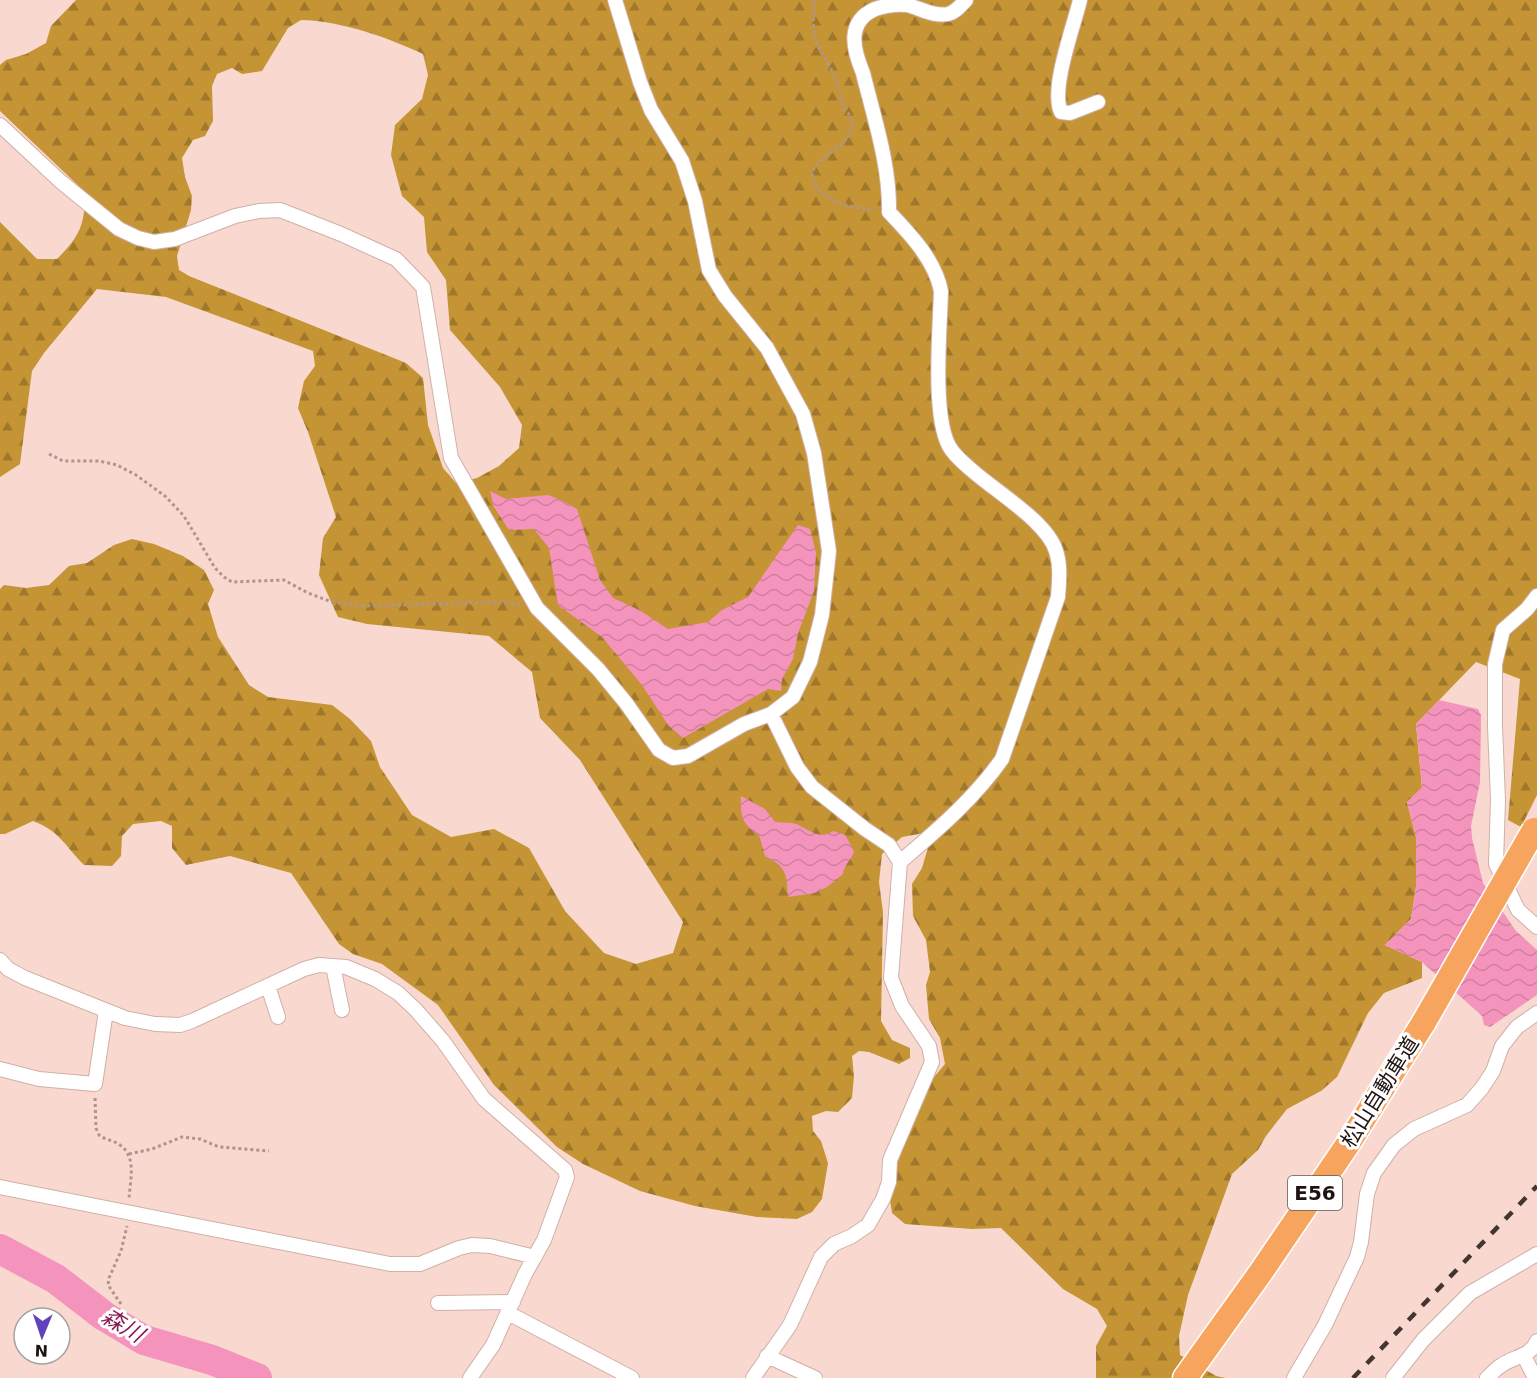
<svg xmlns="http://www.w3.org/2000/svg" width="1537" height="1378" font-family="'DejaVu Sans','Noto Sans JP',sans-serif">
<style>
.forest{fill:url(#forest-firs);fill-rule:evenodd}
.water{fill:url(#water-waves)}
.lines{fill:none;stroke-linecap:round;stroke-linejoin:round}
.river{stroke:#f494bc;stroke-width:30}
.street-casing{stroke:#cfb0a7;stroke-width:16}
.highway-casing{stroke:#fff;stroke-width:27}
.path{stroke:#ae958e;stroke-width:3;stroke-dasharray:3 3;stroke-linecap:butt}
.street{stroke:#fff;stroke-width:14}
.highway{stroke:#f7a45f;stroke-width:24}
.rail{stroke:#443531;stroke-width:4.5;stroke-dasharray:10 10;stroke-linecap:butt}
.highway-bridge-casing{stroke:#fff;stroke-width:27;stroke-linecap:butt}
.highway-bridge{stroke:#f7a45f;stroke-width:24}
.labels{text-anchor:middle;stroke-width:6;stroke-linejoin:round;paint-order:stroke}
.shield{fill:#fff;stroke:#625a58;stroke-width:1.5}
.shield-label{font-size:20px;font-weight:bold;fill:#1e1310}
.street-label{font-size:21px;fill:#1e1310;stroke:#fff}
.water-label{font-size:22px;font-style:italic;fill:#8a1b55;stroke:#fff}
</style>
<defs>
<pattern id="forest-firs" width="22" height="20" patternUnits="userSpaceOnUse" patternTransform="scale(1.5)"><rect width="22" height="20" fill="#c59435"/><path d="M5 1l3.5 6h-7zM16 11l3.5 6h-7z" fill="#9f782b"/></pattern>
<pattern id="water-waves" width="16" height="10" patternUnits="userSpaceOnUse" patternTransform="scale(1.5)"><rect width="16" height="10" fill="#f494bc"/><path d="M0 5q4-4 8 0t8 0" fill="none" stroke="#d17fa1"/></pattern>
</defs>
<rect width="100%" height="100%" fill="#f8d8cf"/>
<path class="forest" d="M76 0H1537V795L1521 827 1508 820 1520 679 1476 662 1416 724 1422 788 1407 802 1416 837V887L1411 919 1385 945 1422 962V978L1384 993 1368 1013 1337 1077 1321 1091 1287 1109 1266 1136 1258 1150 1232 1174 1188 1295 1179 1336 1180 1355 1216 1376 1226 1378H1096V1346L1107 1326 1097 1309 1063 1289 1001 1228 972 1229 905 1224 892 1213 890 1200 898 1160 934 1077 945 1064 940 1038 929 1019 926 985 930 972 926 940 913 916 912 884 922 868 930 841 924 833 902 837 882 854 879 882 883 912 881 1021 892 1040 910 1048V1058L899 1064 869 1052 859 1051 852 1056 854 1076 852 1098 838 1112 826 1111 812 1116 813 1131 821 1141 828 1163 822 1199 812 1212 797 1219 757 1217 695 1206 640 1191 583 1164 557 1147 494 1085 438 1005 382 964 353 954 339 944 291 873 230 856 186 865 172 848V826L161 821 133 824 122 836 121 856 112 866 84 865C65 846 60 831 33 821L5 834H0V589L4 585 26 588 49 585 69 566 87 563 114 545 132 539 154 544 183 556 204 570 214 590 208 604 218 637 249 685 268 697 332 705 350 719 371 741 380 767 412 815 451 837 494 829 529 848 565 911 604 953 636 964 673 953 683 922 580 760 540 718 532 672 489 636 367 624 338 617 319 575 323 538 336 517 308 432 298 408 304 381 315 366 313 351 166 297 97 289 44 353 32 371 20 464 0 477V222L37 259H57C80 236 85 225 85 192L0 111V65L6 60 26 54 46 43 51 26ZM301 20C341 21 387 37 423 54L428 75 422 99 395 125 391 155 402 196 424 217 427 252 446 280 450 330 500 387 522 425 519 448 499 466 477 478 456 483 443 468 428 425 423 378 406 363 189 276 179 270 177 256 191 210 192 196 185 177 182 158 193 140 205 136 213 121 212 86 217 74 232 68 242 74 262 71 288 28Z"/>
<path class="water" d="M490 491 506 499 548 495 561 500 577 509 600 580 613 598 641 611 668 629 708 622 722 610 748 597 798 525 810 529 816 553 814 591 798 633 793 659 782 679 781 691 768 689 683 738 668 725 642 685 602 637 558 605 549 548 534 529 509 530 494 507Z
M1439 700 1478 709 1481 715 1480 782 1471 826 1472 838 1483 883 1516 931 1537 950V995L1490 1027 1484 1025 1482 1016 1422 962 1385 945 1411 919 1416 887V837L1407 802 1422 787 1416 724Z
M741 796 765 809 775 822C782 823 790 822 796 824 809 829 819 841 833 831L845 835 854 851C852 860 844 864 843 874L827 887 815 893 788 897C787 873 786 867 765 856L759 835C742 825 740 815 741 796Z"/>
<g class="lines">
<path class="river" d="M0 1249 56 1279 104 1316 144 1340 212 1360 257 1378"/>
<g class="street-casing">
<path id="street" d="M1080 0C1074 26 1050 89 1061 112L1070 113 1098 102
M0 125 60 181 119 229 138 238 154 242 175 239 235 216 259 211 280 210 341 234 396 259 423 287 451 458 537 608 598 669 626 703 659 750 673 758 688 756 744 724 771 714 793 697 810 662 822 615 829 551 814 453 803 414 767 348 725 296 709 270 695 201 682 161 651 110 640 82 615 0
M1537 596 1527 609 1503 630 1495 664V726L1498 800 1496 864 1518 910 1537 927
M900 862C937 830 974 799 1002 759L1058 597C1059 582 1061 566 1056 551 1047 522 998 493 974 472 966 465 954 456 949 446 932 415 940 328 941 291 935 260 910 234 889 212 890 165 874 118 863 73 853 49 846 22 875 9 884 6 897 4 907 5 920 8 934 17 948 14 956 12 960 6 966 0
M0 960 8 969 25 978 125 1018 155 1024 180 1025 192 1021 304 969 319 965 346 967 375 979 398 993 416 1010 443 1041 484 1099 565 1170 567 1177 544 1240 525 1274 493 1345 470 1378
M333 966 342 1010
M268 986 278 1017
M0 1069 39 1079 95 1084 106 1011
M0 1187 390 1264H420L459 1248 472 1245 490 1246 535 1257
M438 1303 513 1302
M508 1313 632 1378
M767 1356 815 1378
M1524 1356 1535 1378
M753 1378 790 1325 821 1257 834 1244 852 1236 868 1225 883 1199 889 1182 890 1160 932 1062 929 1046 902 1006 891 978 900 862 889 845 865 829 812 787 797 767 771 714
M1294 1378 1325 1325 1357 1257 1361 1242 1367 1194 1374 1173 1394 1145 1414 1129 1467 1105 1482 1088 1493 1071 1502 1046 1517 1027 1537 1013
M1393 1378 1423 1340 1470 1293 1537 1254
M1487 1378C1492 1374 1496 1368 1502 1365 1515 1356 1530 1357 1537 1341"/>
</g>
<g class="highway-casing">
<path id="highway" d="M1185 1378 1261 1272 1348 1144 1424 1022"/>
</g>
<path class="path" d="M814 0C814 11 812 26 815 37 819 51 830 64 835 78 839 87 840 96 843 105 845 110 851 115 852 121 857 149 802 158 814 182 824 204 853 207 874 210
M49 454 63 461H99L117 465 136 475 165 496 184 516 215 568 224 577 232 582 284 580 308 593 332 602 365 606 502 602 520 605
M95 1098 96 1128 99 1135C105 1140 113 1140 120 1145 137 1157 130 1180 129 1199
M129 1154 152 1149 182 1137 200 1139 219 1147 269 1151
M121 1304 108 1285 109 1278 121 1251 127 1226"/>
<use href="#street" class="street"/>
<use href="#highway" class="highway"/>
<path class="rail" d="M1353 1378 1537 1186"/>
<g class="highway-bridge-casing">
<path id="highway-bridge" d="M1424 1022 1534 830"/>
</g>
<use href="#highway-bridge" class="highway-bridge"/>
</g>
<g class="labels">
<rect class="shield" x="1288" y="1176" width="54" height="34" rx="4.5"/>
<g class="shield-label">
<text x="1315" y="1200">E56</text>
</g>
<g class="street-label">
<text transform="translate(1380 1092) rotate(-58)" y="7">松山自動車道</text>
</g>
<g class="water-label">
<text transform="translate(123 1325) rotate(31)" y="8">森川</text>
</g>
</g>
<g transform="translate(42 1336) rotate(182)"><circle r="28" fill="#ffffff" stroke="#a5a19f" stroke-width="1.5"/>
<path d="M0-4.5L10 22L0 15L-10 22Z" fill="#6042bb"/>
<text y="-9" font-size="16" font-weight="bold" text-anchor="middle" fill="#1e1310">N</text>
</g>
</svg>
